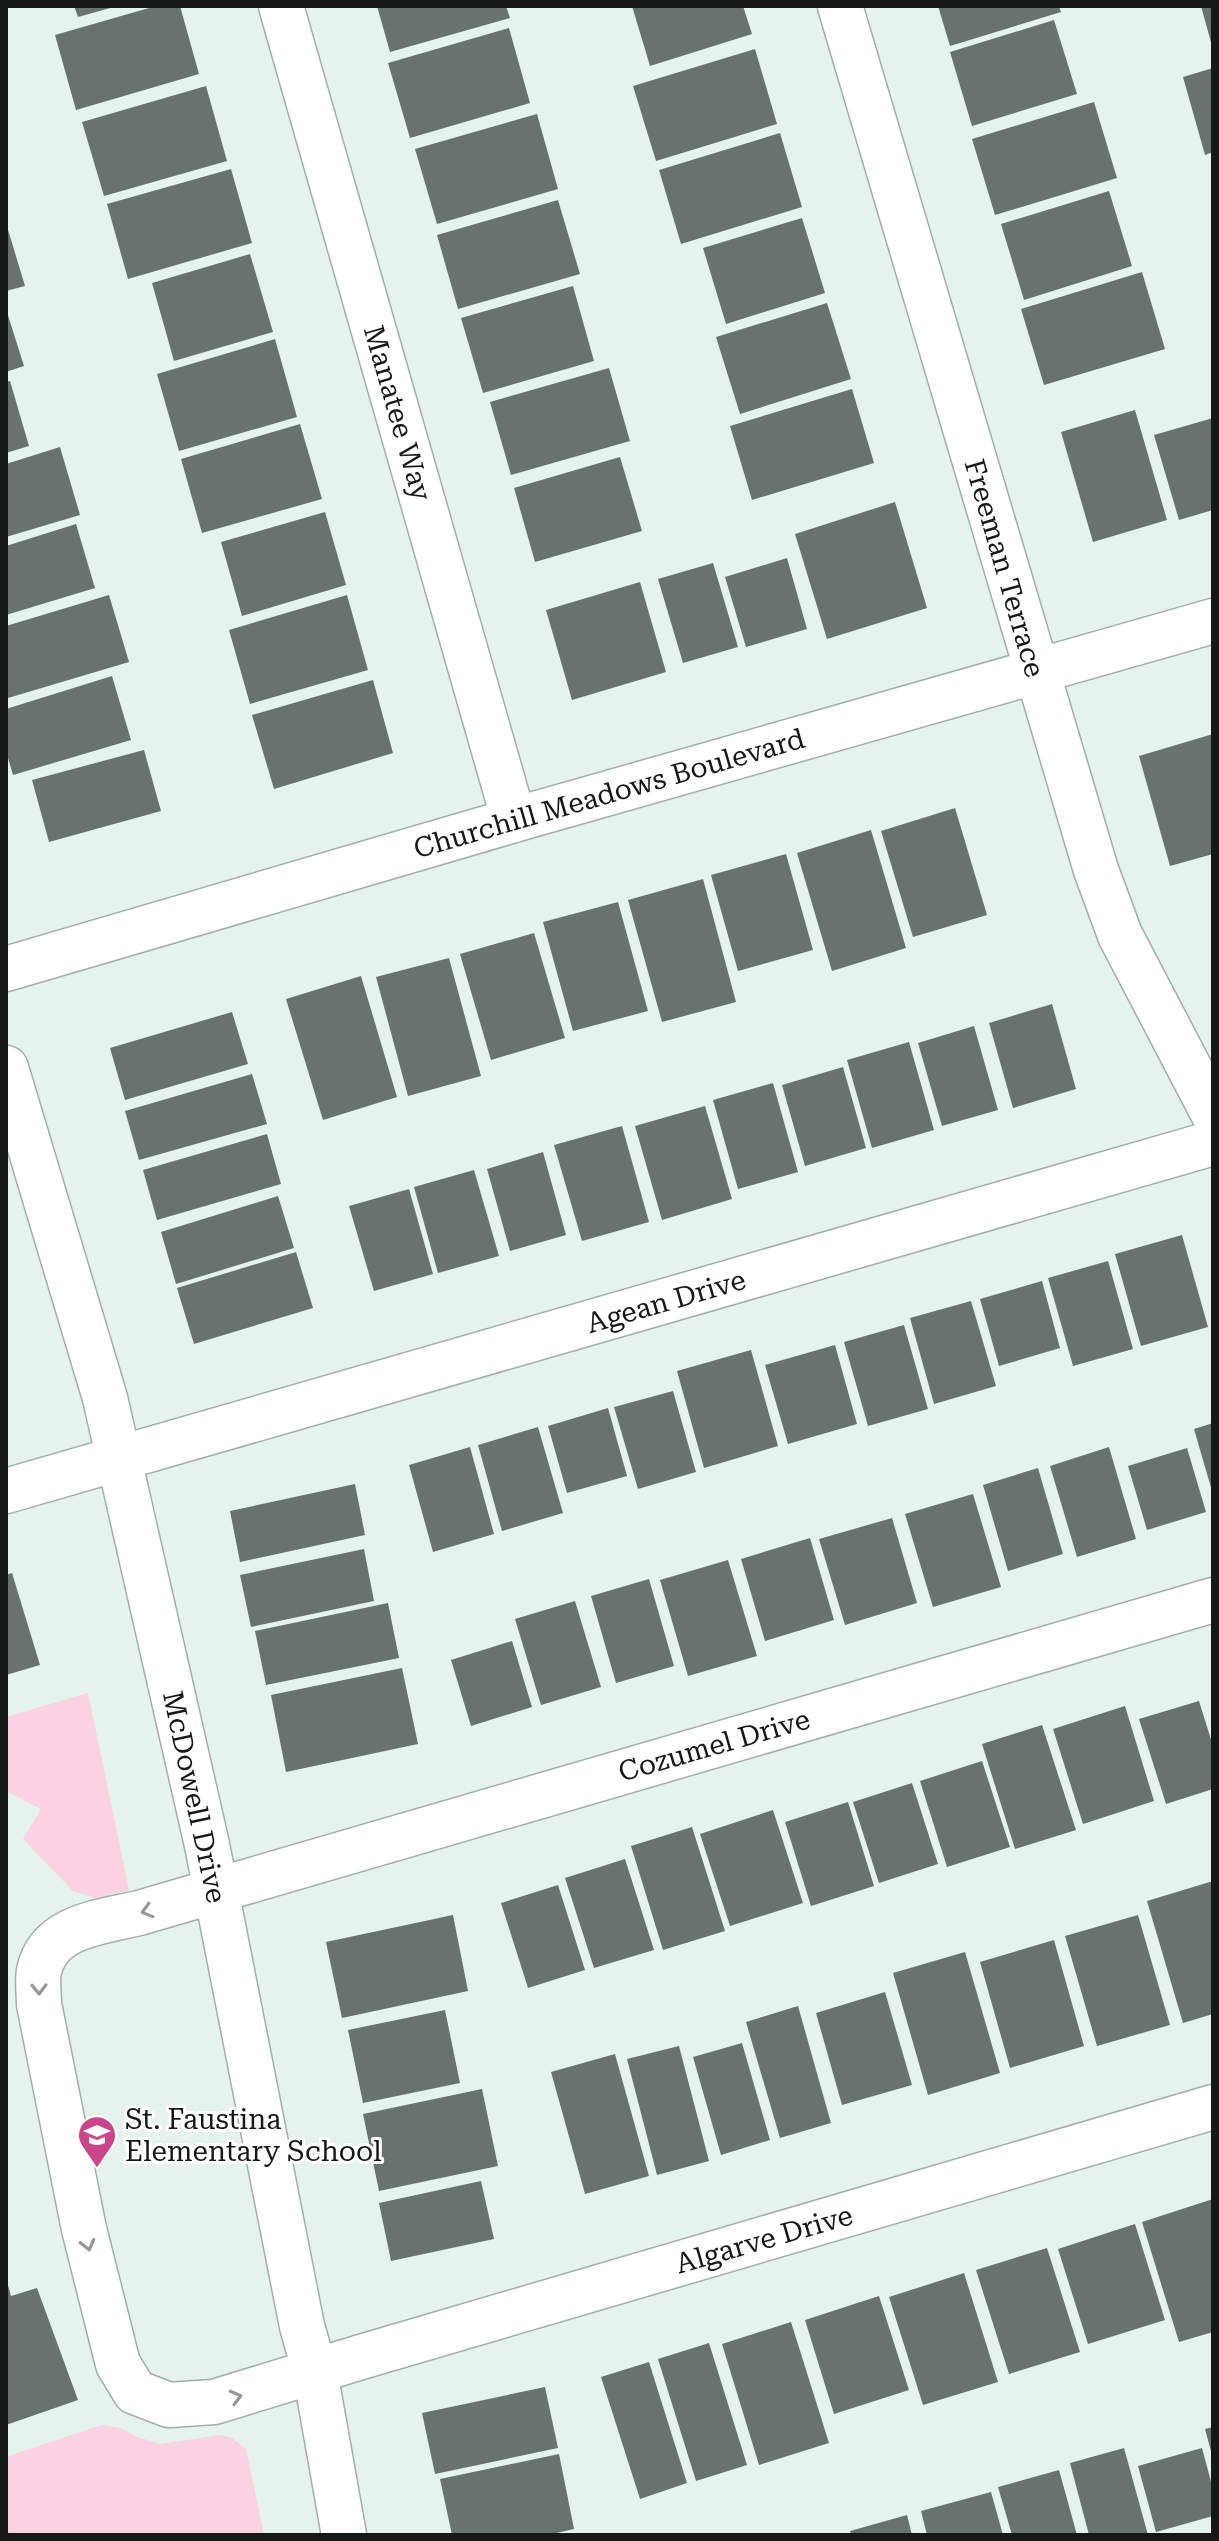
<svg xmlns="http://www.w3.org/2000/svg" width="1219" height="2541" font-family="'Roboto Serif',serif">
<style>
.green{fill:#fad2e1}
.building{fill:#68736f}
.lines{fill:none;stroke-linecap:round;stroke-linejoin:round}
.minor-casing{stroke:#a2aeaa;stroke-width:47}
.minor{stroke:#fff;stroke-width:44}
.oneway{stroke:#959897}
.labels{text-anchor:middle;stroke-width:6;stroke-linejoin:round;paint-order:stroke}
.street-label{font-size:28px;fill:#141917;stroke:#fff}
.poi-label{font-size:28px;fill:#141917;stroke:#fff;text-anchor:start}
</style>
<rect width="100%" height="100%" fill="#e5f2ed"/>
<path class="green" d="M88 1693 129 1890 95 1898 73 1891 23 1839 41 1809 6 1791V1717Z
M102 2425 120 2428 137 2437 161 2444 220 2435 232 2438 246 2449 264 2535H6V2457Z"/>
<path class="building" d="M74 6H114V7L78 17Z
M156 6H180L199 74 76 110 55 35Z
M377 6H506L510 18 390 52Z
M632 6H743L752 34 650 66Z
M938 6H1059L1061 12 950 46Z
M1201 6H1213V46H1212Z
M1054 20 1077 94 972 126 950 52Z
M509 28 530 103 410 138 388 63Z
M755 49 777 124 656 161 633 86Z
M1213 68V152L1205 155 1183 77Z
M206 86 227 161 104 196 82 122Z
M1094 102 1117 178 995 215 972 139Z
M537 114 558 189 437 224 415 149Z
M780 133 802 207 681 244 659 170Z
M231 169 252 243 128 279 107 204Z
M1109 191 1132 266 1024 300 1001 224Z
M558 200 580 274 458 309 437 235Z
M802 218 825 293 726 324 703 248Z
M6 223 25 286 6 291Z
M250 254 273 332 174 361 152 283Z
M1142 272 1165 349 1044 385 1021 309Z
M573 286 594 361 483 393 461 318Z
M827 303 851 379 740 414 716 337Z
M6 309 24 366 6 372Z
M275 339 297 417 179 451 157 374Z
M609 368 630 441 511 475 490 402Z
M10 381 29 446 6 453V382Z
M852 389 874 463 752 500 730 426Z
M1135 410 1167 520 1093 542 1061 432Z
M1213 418V510L1179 520 1154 435Z
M300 424 322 499 202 533 181 459Z
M60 447 80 515 6 537V464Z
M620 457 642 531 535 562 514 488Z
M895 502 927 608 827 639 795 534Z
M325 512 346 585 242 616 221 542Z
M76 524 95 588 6 615V546Z
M787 558 807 629 746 647 725 577Z
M713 563 738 647 683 663 658 579Z
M640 582 666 672 572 700 546 610Z
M109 595 129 662 8 698 6 626Z
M347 595 368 670 250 704 229 630Z
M112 676 131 740 13 775 6 751V709Z
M373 680 393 753 274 789 252 715Z
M1213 734V854L1170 866 1139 756Z
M144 750 161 811 49 842 32 780Z
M955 808 987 915 913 937 881 831Z
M871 830 906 948 832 971 797 853Z
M786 854 813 950 738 971 711 875Z
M703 879 736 1002 662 1022 628 900Z
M618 902 648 1011 573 1031 543 922Z
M534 933 565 1038 491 1060 460 954Z
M449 958 481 1076 408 1096 376 977Z
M361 976 397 1097 323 1120 286 999Z
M1052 1004 1076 1089 1013 1108 989 1023Z
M232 1012 248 1064 125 1100 110 1048Z
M974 1026 998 1110 942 1126 918 1043Z
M909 1042 934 1130 872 1148 847 1060Z
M843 1067 866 1148 805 1166 782 1085Z
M252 1074 267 1124 139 1160 125 1111Z
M773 1083 798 1172 738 1189 713 1100Z
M705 1106 732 1199 662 1220 635 1126Z
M622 1126 649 1222 582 1241 554 1145Z
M267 1134 281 1184 157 1220 143 1170Z
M543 1152 566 1235 510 1251 487 1169Z
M474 1170 499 1256 438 1273 414 1187Z
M409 1189 433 1274 374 1291 349 1206Z
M278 1196 294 1248 176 1284 161 1232Z
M1182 1235 1208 1327 1141 1346 1115 1254Z
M296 1252 313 1308 194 1344 177 1288Z
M1108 1261 1133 1349 1073 1366 1048 1278Z
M1042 1281 1060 1348 999 1366 980 1299Z
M971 1301 996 1386 934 1404 910 1318Z
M904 1325 928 1409 868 1426 844 1342Z
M835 1345 857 1424 788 1444 765 1365Z
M751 1350 778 1446 704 1468 677 1371Z
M673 1391 696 1472 638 1489 614 1407Z
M608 1408 627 1476 567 1493 548 1426Z
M1213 1423V1491H1212L1194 1429Z
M538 1427 563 1513 502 1531 478 1445Z
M470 1447 494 1534 433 1552 409 1465Z
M1109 1447 1136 1539 1077 1557 1050 1466Z
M1187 1448 1206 1512 1147 1530 1128 1466Z
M1038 1468 1063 1554 1008 1571 983 1485Z
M355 1484 365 1535 240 1562 230 1511Z
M973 1494 1001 1587 933 1607 905 1514Z
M892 1518 917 1603 845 1625 819 1539Z
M810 1538 834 1620 765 1641 741 1559Z
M364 1549 374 1601 251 1627 240 1575Z
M728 1560 757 1656 688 1676 660 1580Z
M12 1573 40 1665 6 1675V1575Z
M649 1579 674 1666 616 1683 591 1596Z
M575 1601 601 1687 541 1705 515 1619Z
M388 1603 399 1658 266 1685 255 1631Z
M512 1641 532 1707 471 1726 451 1660Z
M402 1668 418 1744 286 1772 271 1695Z
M1199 1701 1213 1746V1789L1166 1804 1139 1719Z
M1125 1706 1154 1801 1083 1824 1053 1729Z
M1042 1725 1076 1830 1015 1849 982 1744Z
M982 1761 1010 1847 947 1867 920 1781Z
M912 1783 938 1864 879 1883 853 1802Z
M848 1802 874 1886 811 1906 785 1822Z
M773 1810 803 1903 730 1926 700 1834Z
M692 1827 725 1931 663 1950 631 1846Z
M625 1859 654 1950 594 1968 565 1878Z
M1213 1881V2014L1183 2023 1147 1901Z
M558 1885 585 1970 528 1988 501 1903Z
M453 1915 468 1991 342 2018 326 1942Z
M1138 1915 1170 2025 1097 2046 1065 1936Z
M1054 1940 1084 2046 1010 2068 980 1962Z
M965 1952 1000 2073 928 2095 893 1973Z
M885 1992 912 2085 842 2105 816 2013Z
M798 2006 831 2123 780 2138 746 2022Z
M445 2010 460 2083 363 2103 348 2030Z
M742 2043 770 2140 721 2155 693 2057Z
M679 2046 709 2161 657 2175 627 2059Z
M615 2054 649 2176 585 2194 551 2072Z
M482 2089 498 2166 379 2191 363 2114Z
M481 2181 494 2239 391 2261 379 2203Z
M1213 2199V2332L1179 2342 1142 2222Z
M1135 2224 1165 2320 1088 2344 1058 2249Z
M1047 2248 1080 2352 1009 2374 976 2270Z
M964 2273 998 2382 923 2405 889 2297Z
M6 2278 11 2296 37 2288 78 2400 6 2425Z
M879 2296 909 2390 834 2414 805 2320Z
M791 2322 829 2443 759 2465 722 2344Z
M709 2343 747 2465 696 2481 658 2359Z
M649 2362 687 2483 640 2499 601 2377Z
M545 2387 558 2448 435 2474 422 2413Z
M1213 2427V2455H1212L1205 2429Z
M1124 2448 1148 2535H1089L1070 2463Z
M1202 2448 1213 2489V2516L1156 2532 1138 2466Z
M559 2454 574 2529 548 2535H452L440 2479Z
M1059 2470 1077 2535H1012L998 2487Z
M991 2492 1003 2535H927L921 2511Z
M907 2515 912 2535H851L850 2531Z"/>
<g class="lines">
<g class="minor-casing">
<path id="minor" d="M281 6 514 820
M840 6 1096 870 1120 935 1213 1113
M6 969 514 820 1213 621
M6 1068 105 1398 207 1845 302 2326 315 2372 344 2535
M6 1491 1213 1143
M1213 1600 139 1913C102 1922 49 1925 39 1971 37 1981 39 1994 39 2004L84 2229 118 2364 135 2392 169 2405 214 2402 361 2357 1213 2107"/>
</g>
<use href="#minor" class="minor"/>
</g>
<defs><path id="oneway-chevron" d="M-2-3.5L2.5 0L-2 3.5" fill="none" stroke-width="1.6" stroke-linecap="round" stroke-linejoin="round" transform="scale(2)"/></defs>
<g class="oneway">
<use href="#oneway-chevron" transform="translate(147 1911) rotate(164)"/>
<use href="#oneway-chevron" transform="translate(39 1989) rotate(89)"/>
<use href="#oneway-chevron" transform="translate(88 2245) rotate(76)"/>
<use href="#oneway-chevron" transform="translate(236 2397) rotate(-15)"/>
</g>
<defs>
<g id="school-pin" transform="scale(2)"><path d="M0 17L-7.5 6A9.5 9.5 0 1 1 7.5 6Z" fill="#cb4688" stroke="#fff"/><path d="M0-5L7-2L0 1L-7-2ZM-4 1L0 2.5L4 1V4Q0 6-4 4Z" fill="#fff"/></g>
</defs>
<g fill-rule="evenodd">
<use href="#school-pin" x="97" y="2135"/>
</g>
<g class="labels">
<g class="street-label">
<text transform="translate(398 413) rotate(74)" y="10">Manatee Way</text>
<text transform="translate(1005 568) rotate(74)" y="10">Freeman Terrace</text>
<text transform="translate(609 793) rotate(-16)" y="10">Churchill Meadows Boulevard</text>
<text transform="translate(666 1301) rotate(-16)" y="10">Agean Drive</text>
<text transform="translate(714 1745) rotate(-16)" y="10">Cozumel Drive</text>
<text transform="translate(195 1797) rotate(78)" y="10">McDowell Drive</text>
<text transform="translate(764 2239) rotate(-16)" y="10">Algarve Drive</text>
</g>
<g class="poi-label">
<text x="125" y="2129">St. Faustina<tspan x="125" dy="32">Elementary School</tspan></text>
</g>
</g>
<rect width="1219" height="2541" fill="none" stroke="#141917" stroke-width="16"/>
</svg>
